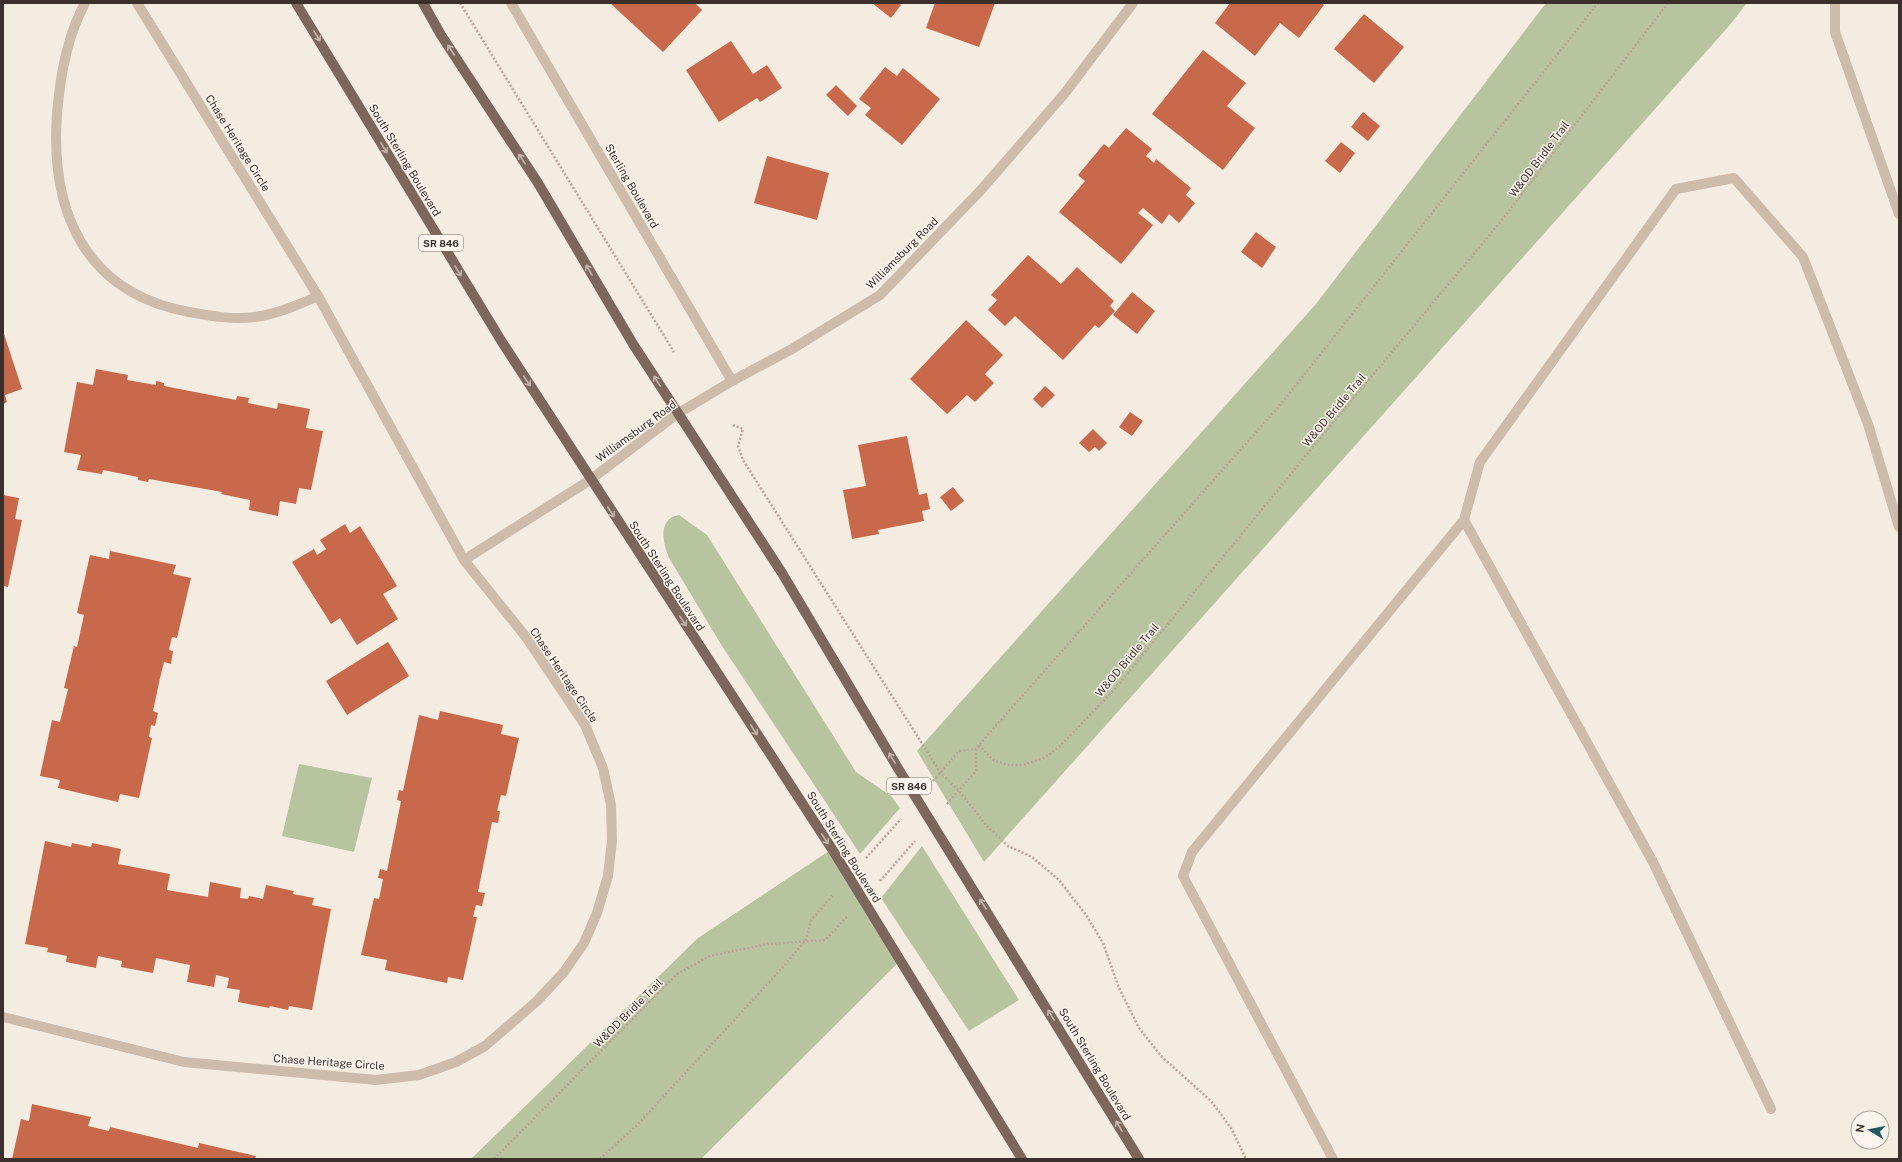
<svg xmlns="http://www.w3.org/2000/svg" width="1902" height="1162" font-family="'Public Sans',sans-serif">
<style>
.green{fill:#b8c4a0}
.building{fill:#c8694b}
.lines{fill:none;stroke-linecap:round;stroke-linejoin:round}
.path{stroke:#b9a596;stroke-width:2.5;stroke-dasharray:2 2;stroke-linecap:butt}
.minor{stroke:#cdbbac;stroke-width:10}
.major{stroke:#7d675c;stroke-width:10}
.oneway{stroke:#c2b5ac}
.labels{text-anchor:middle;stroke-width:3;stroke-linejoin:round;paint-order:stroke}
.shield{fill:#fbf5ee;stroke:#756b66;stroke-width:1}
.shield-label{font-size:10px;font-weight:bold;fill:#3b302b}
.street-label{font-size:11px;fill:#3b302b;stroke:#fbf5ee}
</style>
<rect width="100%" height="100%" fill="#f4ebe1"/>
<path class="green" d="M1546 3H1747L1729 26 984 862 917 751 1316 304Z
M679 515 707 535 856 772 891 796 900 808 860 854 722 646 669 558C663 543 657 519 679 515Z
M299 764 372 778 354 852 282 836Z
M922 846 1019 1000 969 1031 881 898Z
M832 849 901 960 701 1159H471L698 938Z"/>
<path class="building" d="M610 3H695L702 10 663 52Z
M872 3H899L901 5 891 18Z
M935 3H995L979 47 926 28Z
M1230 3H1321L1324 5 1299 38 1280 23 1255 56 1215 23Z
M1364 14 1404 47 1374 83 1334 49Z
M731 41 753 74 767 65 782 88 760 102 757 98 719 122 686 70Z
M1203 50 1246 83 1227 106 1255 128 1223 170 1152 114Z
M885 67 897 76 903 68 940 99 902 145 865 115 871 108 859 99Z
M836 85 857 106 848 116 826 95Z
M1363 112 1380 126 1368 141 1351 127Z
M1126 128 1152 149 1146 156 1154 163 1156 159 1191 188 1186 195 1195 203 1179 223 1169 214 1162 224 1143 208 1138 213 1153 225 1121 264 1059 212 1085 181 1078 175 1104 144 1109 148Z
M1341 142 1355 153 1340 173 1325 161Z
M767 156 829 173 817 220 754 203Z
M1256 232 1276 247 1262 268 1241 252Z
M1028 255 1061 284 1077 267 1114 301 1110 306 1115 311 1099 328 1095 325 1063 360 1015 316 1005 326 988 310 997 300 991 295Z
M1132 292 1155 311 1137 334 1113 315Z
M966 320 1003 355 985 374 994 383 975 402 967 395 947 414 910 379Z
M3 331 22 389 5 395 7 402 3 404Z
M96 369 128 375 127 380 156 385V381L164 383V386L236 400 237 396 249 398 248 403 277 409 278 403 310 409 306 428 323 431 311 490 299 488 296 504 280 501 278 516 249 510 250 500 221 494 222 492 149 479 148 482 138 480V477L103 470 102 474 77 470 81 455 64 452 77 382 93 385Z
M1045 386 1055 395 1042 408 1033 399Z
M1130 412 1143 421 1132 436 1119 427Z
M1093 429 1107 443 1099 451 1095 447 1089 452 1079 443Z
M907 436 919 495 927 493 930 509 922 511 924 521 878 530 879 534 852 539 843 490 866 486 858 445Z
M953 487 964 501 951 511 940 497Z
M3 495 19 498 15 519 22 520 8 587 3 586Z
M345 524 350 533 360 526 397 586 383 594 398 619 357 645 340 618 331 624 292 562 314 549 317 555 326 549 320 540Z
M110 551 176 565 173 574 191 578 177 638 172 637 169 650 173 651 171 664 164 662 160 678 153 711 158 713 155 726 151 725 149 737 152 738 139 798 120 794 118 802 58 788 60 780 40 776 52 720 60 722 68 689 64 688 74 646 77 647 84 615 77 613 90 555 109 559Z
M388 642 409 676 347 715 326 681Z
M440 711 503 725 501 734 519 738 506 796 501 795 497 811H500L498 823 492 822 478 892 485 893 482 906 476 905 473 917H477L463 980 448 977 447 983 385 970 387 960 361 955 374 898 379 899 383 879 378 878 380 869 387 871 401 801 397 800 399 790 403 791 419 715 438 720Z
M45 841 71 847 72 843 91 847 92 843 121 849 118 864 170 874 167 890 208 897 210 882 241 888 240 898 248 899 249 896 263 899 266 885 294 891 293 894 314 898 312 905 331 909 312 1010 289 1006 288 1010 270 1006 269 1008 238 1002 240 990 227 988 229 978 216 975 214 987 187 982 190 965 156 958 153 973 121 967 122 961 98 956 96 968 66 962 67 956 47 952 48 948 25 944Z
M32 1104 91 1117 88 1126 109 1131 110 1127 198 1148 199 1143 256 1156 255 1159H12L21 1119 29 1121Z"/>
<g class="lines">
<path class="path" d="M460 3 674 352
M733 425 743 429 738 446 743 460 940 772 959 791 987 826 1008 846 1032 857 1059 880 1086 915 1103 943 1119 988 1139 1028 1161 1056 1211 1101 1231 1128 1246 1159
M979 745 993 760 1007 765H1023L1044 758 1059 747 1114 690 1322 436 1502 220 1668 3
M933 781 959 751 976 749
M947 804 976 771V749L985 738 1281 404 1598 3
M866 858 901 819
M880 881 915 841
M494 1159 677 974 710 956 768 944 825 940 847 917
M600 1159 638 1124 774 977 806 940 811 920 833 895"/>
<path class="minor" d="M85 3C67 36 60 76 57 114 50 212 85 293 189 312 211 316 233 320 255 317 277 314 298 305 318 296
M511 3 732 381
M1835 3V32L1899 214
M1464 520 1480 462 1676 189 1734 178 1803 257 1868 424 1899 527
M464 560 590 480 677 414 732 381 792 349 880 295 981 190 1065 93 1133 3
M3 1017 184 1062 376 1080 419 1075 456 1062 485 1046 537 1001 564 972 584 943 597 913 608 876 612 841 611 805 603 768 585 725 526 637 464 560 318 296 137 3
M1333 1159 1183 876 1192 852 1464 520 1653 862 1771 1109"/>
<path class="major" d="M296 3 502 342 832 849 1022 1159
M423 3 441 35 538 183 633 344 782 573 899 770 1139 1159"/>
</g>
<defs><path id="oneway-shaft" d="M-6 0H5M1.5-3L5.5 0L1.5 3" fill="none" stroke-width="1.6" stroke-linecap="round" stroke-linejoin="round"/></defs>
<g class="oneway">
<use href="#oneway-shaft" transform="translate(317 36) rotate(59)"/>
<use href="#oneway-shaft" transform="translate(451 50) rotate(-123)"/>
<use href="#oneway-shaft" transform="translate(384 148) rotate(59)"/>
<use href="#oneway-shaft" transform="translate(522 159) rotate(-123)"/>
<use href="#oneway-shaft" transform="translate(589 270) rotate(-121)"/>
<use href="#oneway-shaft" transform="translate(458 271) rotate(59)"/>
<use href="#oneway-shaft" transform="translate(527 381) rotate(57)"/>
<use href="#oneway-shaft" transform="translate(657 381) rotate(-122)"/>
<use href="#oneway-shaft" transform="translate(611 512) rotate(57)"/>
<use href="#oneway-shaft" transform="translate(683 621) rotate(57)"/>
<use href="#oneway-shaft" transform="translate(754 730) rotate(57)"/>
<use href="#oneway-shaft" transform="translate(892 758) rotate(-121)"/>
<use href="#oneway-shaft" transform="translate(825 839) rotate(57)"/>
<use href="#oneway-shaft" transform="translate(983 904) rotate(-122)"/>
<use href="#oneway-shaft" transform="translate(1051 1015) rotate(-122)"/>
<use href="#oneway-shaft" transform="translate(1119 1126) rotate(-121)"/>
</g>
<g class="labels">
<g class="shield">
<rect x="419" y="235" width="44" height="16" rx="3"/>
<rect x="887" y="778" width="44" height="16" rx="3"/>
</g>
<g class="shield-label">
<text x="441" y="247">SR 846</text>
<text x="909" y="790">SR 846</text>
</g>
<g class="street-label">
<text transform="translate(238 143) rotate(58)" y="4">Chase Heritage Circle</text>
<text transform="translate(1539 159) rotate(-53)" y="4">W&amp;OD Bridle Trail</text>
<text transform="translate(405 160) rotate(59)" y="4">South Sterling Boulevard</text>
<text transform="translate(632 186) rotate(60)" y="4">Sterling Boulevard</text>
<text transform="translate(902 253) rotate(-45)" y="4">Williamsburg Road</text>
<text transform="translate(1334 410) rotate(-50)" y="4">W&amp;OD Bridle Trail</text>
<text transform="translate(636 431) rotate(-36)" y="4">Williamsburg Road</text>
<text transform="translate(667 576) rotate(57)" y="4">South Sterling Boulevard</text>
<text transform="translate(1127 660) rotate(-50)" y="4">W&amp;OD Bridle Trail</text>
<text transform="translate(564 675) rotate(56)" y="4">Chase Heritage Circle</text>
<text transform="translate(844 847) rotate(58)" y="4">South Sterling Boulevard</text>
<text transform="translate(628 1013) rotate(-45)" y="4">W&amp;OD Bridle Trail</text>
<text transform="translate(329 1062) rotate(4)" y="4">Chase Heritage Circle</text>
<text transform="translate(1095 1064) rotate(59)" y="4">South Sterling Boulevard</text>
</g>
</g>
<rect width="1902" height="1162" fill="none" stroke="#3b302b" stroke-width="8"/>
<g transform="translate(1870 1130) rotate(280)"><circle r="19" fill="#fbf5ee" stroke="#aea6a0"/>
<path d="M0-3L7 15L0 10L-7 15Z" fill="#1f5a5e"/>
<text y="-6" font-size="11" font-weight="bold" text-anchor="middle" fill="#3b302b">N</text>
</g>
</svg>
